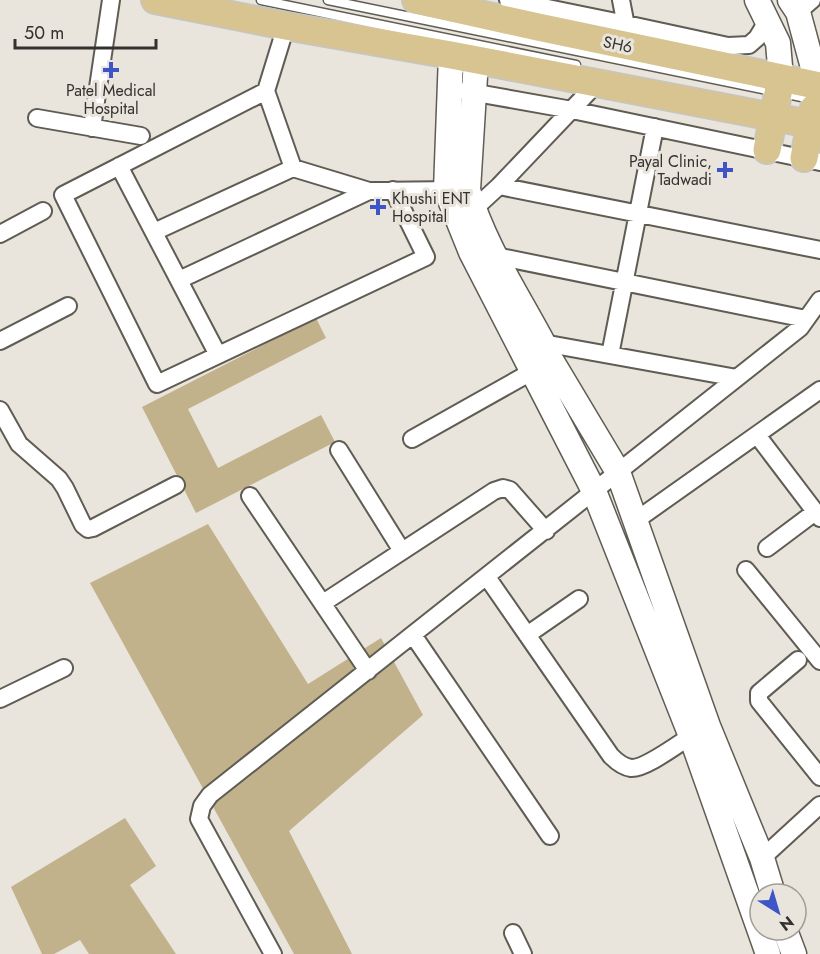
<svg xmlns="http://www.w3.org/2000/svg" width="820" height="954" font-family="Jost,sans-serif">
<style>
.green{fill:#c1b28b}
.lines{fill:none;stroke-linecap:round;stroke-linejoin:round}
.lane-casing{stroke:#5f5c54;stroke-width:11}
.street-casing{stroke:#5f5c54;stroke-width:20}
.secondary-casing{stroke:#5f5c54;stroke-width:27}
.primary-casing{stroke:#c6c5c4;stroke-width:30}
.lane{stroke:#fff;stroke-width:8}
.street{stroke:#fff;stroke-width:16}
.secondary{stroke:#fff;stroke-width:24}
.primary{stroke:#d7c491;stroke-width:27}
.poi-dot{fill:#3e55c8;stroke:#e9e5dc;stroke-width:2}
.labels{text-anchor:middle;stroke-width:6;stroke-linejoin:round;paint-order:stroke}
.street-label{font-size:16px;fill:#33312e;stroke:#e9e5dc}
.poi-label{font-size:16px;fill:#33312e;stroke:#e9e5dc}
</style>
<rect width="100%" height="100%" fill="#e9e5dc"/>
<path class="green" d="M316 318 326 338 188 409 218 468 321 415 335 442 196 513 142 407Z
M208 524 308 684 381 638 423 715 289 831 352 954H294L90 583Z
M125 818 156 866 130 885 176 954H89L80 940 54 954H42L11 887Z"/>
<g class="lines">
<g class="lane-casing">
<path id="lane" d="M261 0 576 65
M328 0 816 100"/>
</g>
<g class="street-casing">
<path id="street" d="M508 0 626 24 728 46 749 45 757 38 768 20
M621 0 627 31
M798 12 812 0
M266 91 286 26
M465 91 572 110 820 162
M37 118 141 136
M92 128 111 0
M119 166 218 355
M499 186 820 250
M393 190 426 257 157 384 63 195 266 91 293 168 369 191 456 190
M473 210 499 186 597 83
M154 232 293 168
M0 234 43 211
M496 256 806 319
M179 280 369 191
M0 341 68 306
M543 343 737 378
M610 355 655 127
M0 410 19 444 59 479 65 488 83 525 88 529 93 528 176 485
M757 435 820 518
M412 439 533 371
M339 450 402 551
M250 496 368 671
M635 521 820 390
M767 548 815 512
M746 570 820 661
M487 577 611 756C617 762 623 767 631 768 645 769 678 744 691 736
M323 603 494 491 503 488 510 490 546 531
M413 635 550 836
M527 635 579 599
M798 660 759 693V701L820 777
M0 699 64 668
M762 858 820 805
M513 933 523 954
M273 954 199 819 202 806 210 795C407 640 604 485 800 328L820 300"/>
</g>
<g class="secondary-casing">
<path id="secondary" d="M757 0 778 43 781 78
M790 0 798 12 818 86
M451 55 446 190 471 252 594 491 691 736 768 954
M476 60 468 190C483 243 517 294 543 343L548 355 618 472 708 726 762 858 773 894
M785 930 794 954"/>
</g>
<g class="primary-casing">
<path id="primary" d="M155 0 286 26 451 55 820 126
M416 0 538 27 820 86
M767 150 781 78
M804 158 814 108"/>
</g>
<use href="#lane" class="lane"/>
<use href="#street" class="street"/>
<use href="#secondary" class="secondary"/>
<use href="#primary" class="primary"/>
</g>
<g class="poi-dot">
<path d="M108 61h6v6h6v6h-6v6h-6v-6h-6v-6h6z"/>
<path d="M722 161h6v6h6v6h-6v6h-6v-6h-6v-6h6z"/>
<path d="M375 198h6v6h6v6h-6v6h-6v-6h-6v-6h6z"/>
</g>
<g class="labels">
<g class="street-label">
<text transform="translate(618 44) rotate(12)" y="6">SH6</text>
</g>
<g class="poi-label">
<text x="111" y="96">Patel Medical<tspan x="111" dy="18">Hospital</tspan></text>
<text x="712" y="167" text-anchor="end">Payal Clinic,<tspan x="712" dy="18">Tadwadi</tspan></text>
<text x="392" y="204" text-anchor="start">Khushi ENT<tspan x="392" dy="18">Hospital</tspan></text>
</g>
</g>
<g transform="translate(778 912) rotate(143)"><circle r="28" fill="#e9e5dc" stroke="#a09d96" stroke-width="1.5"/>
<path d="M0-4.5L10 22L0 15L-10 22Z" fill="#3e55c8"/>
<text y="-9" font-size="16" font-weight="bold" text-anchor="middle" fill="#33312e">N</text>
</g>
<path d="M15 39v9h141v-9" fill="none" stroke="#33312e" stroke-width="3"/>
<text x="24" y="39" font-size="18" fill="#33312e" stroke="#e9e5dc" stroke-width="4.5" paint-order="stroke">50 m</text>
</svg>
